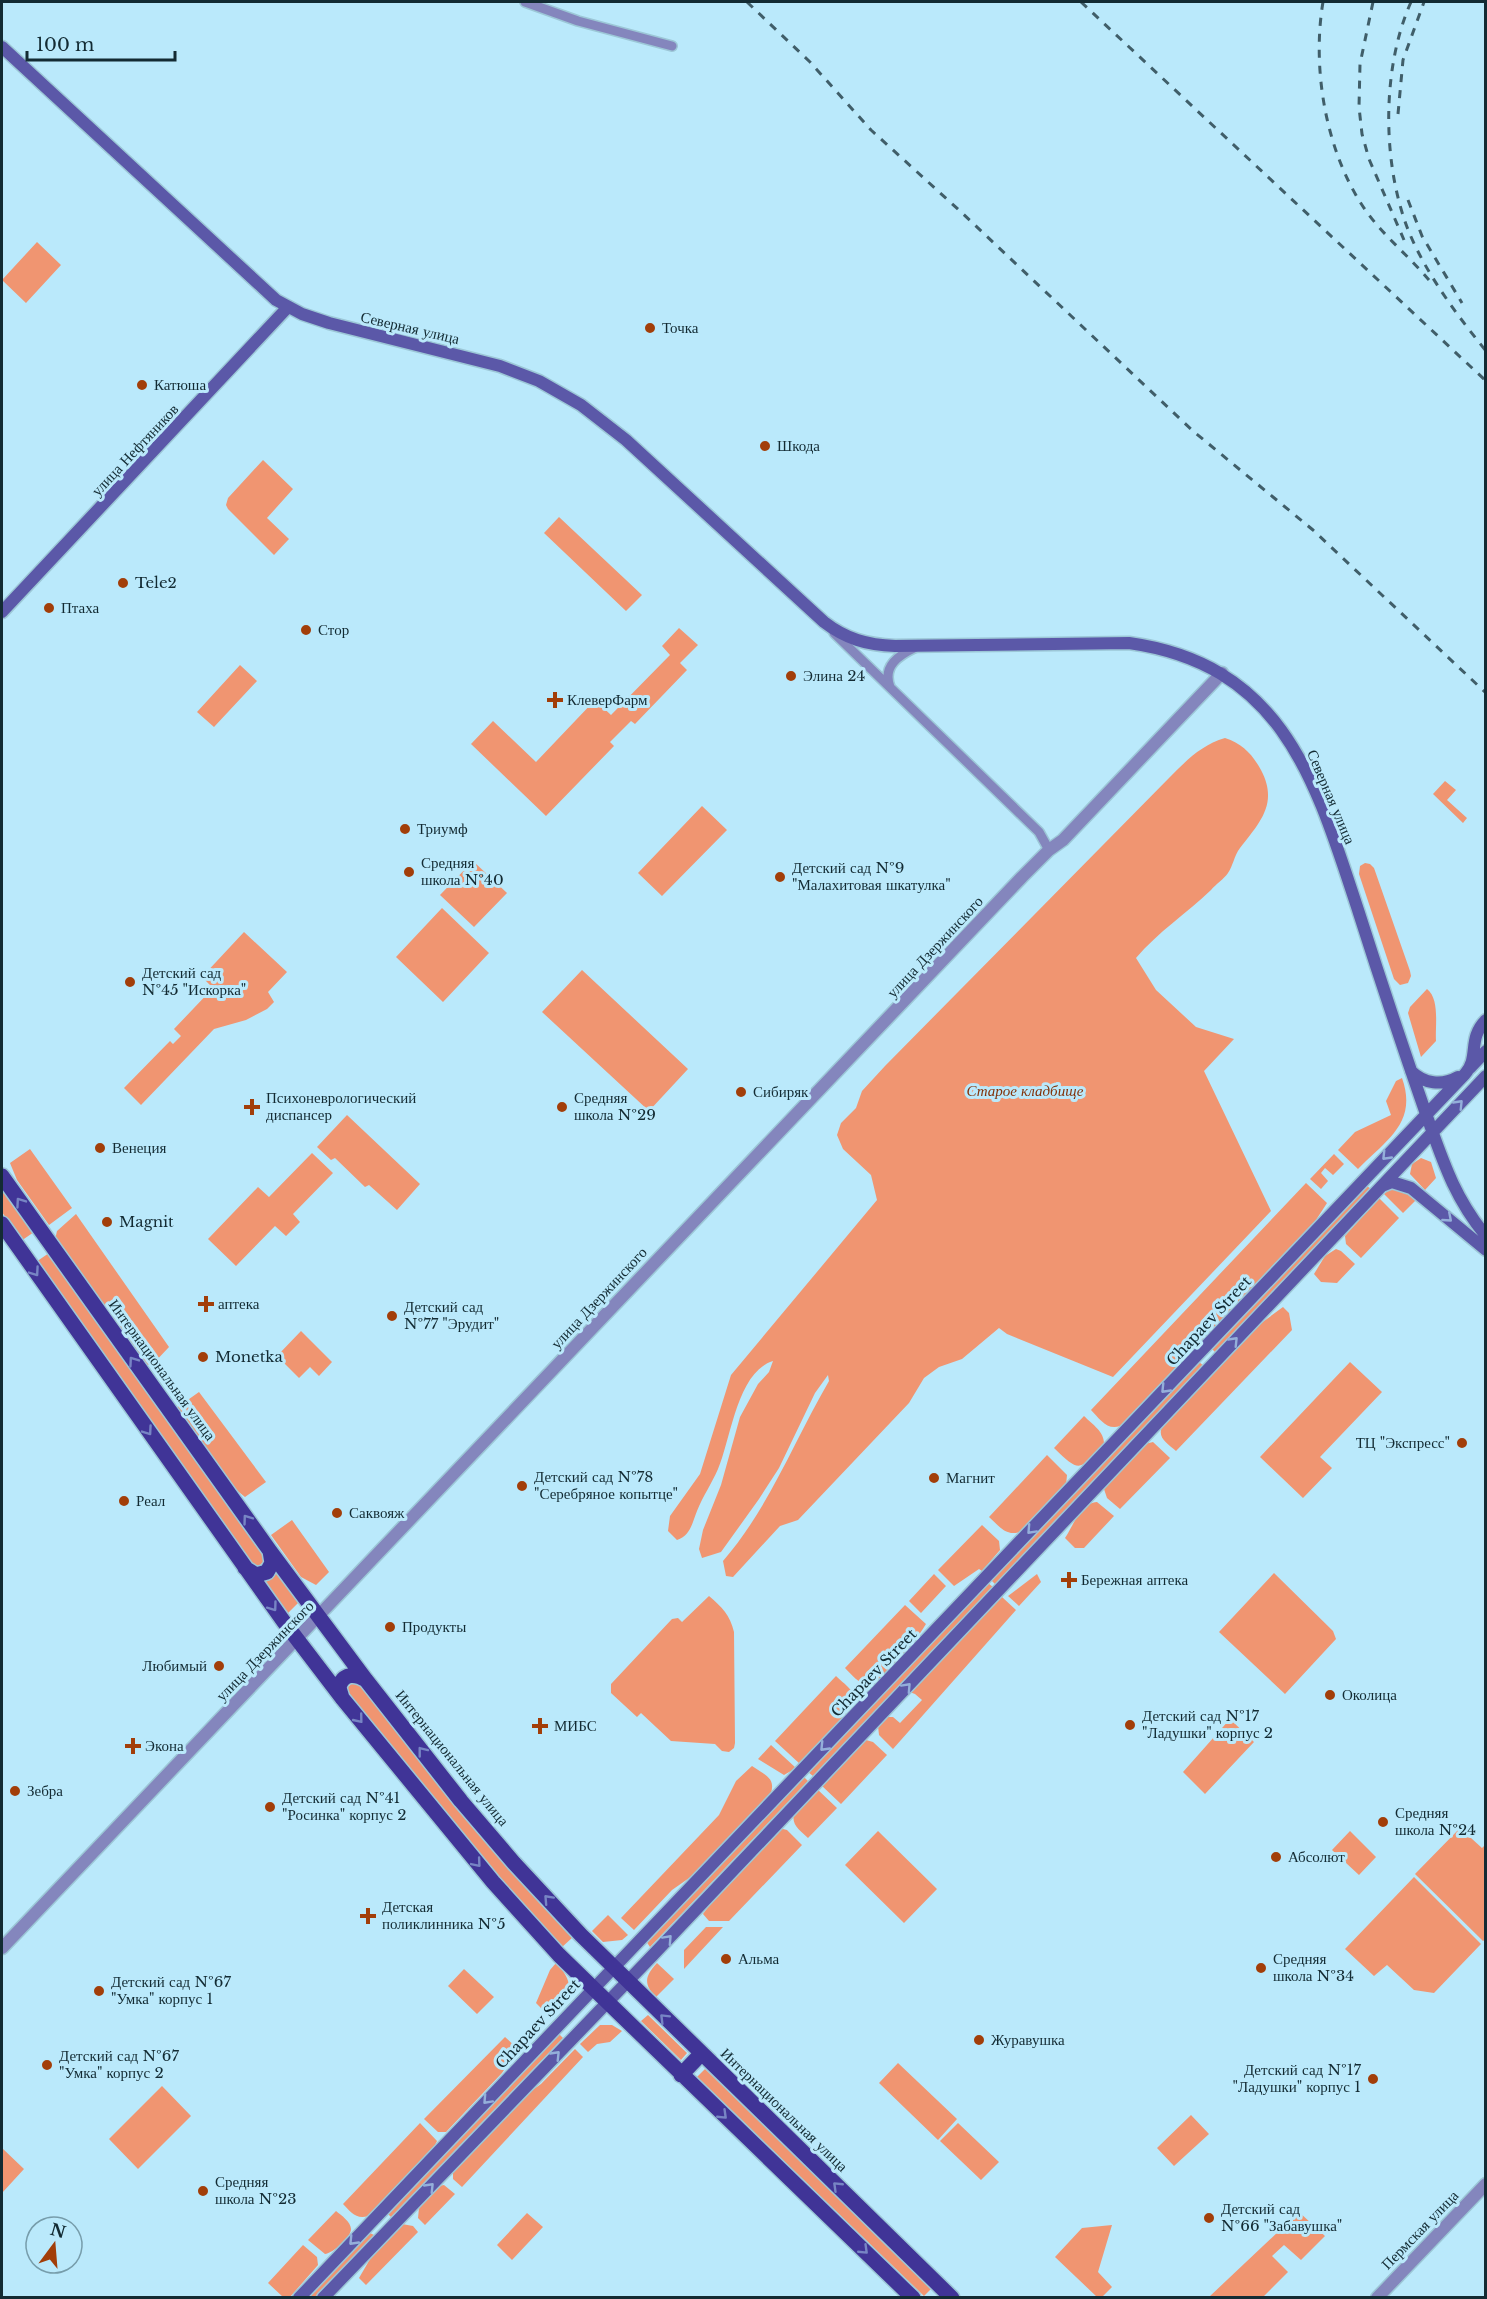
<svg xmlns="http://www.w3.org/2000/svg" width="1487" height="2299" font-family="'Libre Baskerville',serif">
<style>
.green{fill:#f09571}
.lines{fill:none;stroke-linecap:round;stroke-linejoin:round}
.minor-casing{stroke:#9cc7d7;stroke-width:12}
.tertiary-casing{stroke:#9cc7d7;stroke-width:15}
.secondary-casing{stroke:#9cc7d7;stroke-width:15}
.primary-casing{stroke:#9cc7d7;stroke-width:18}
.minor{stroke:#8486bd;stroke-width:9}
.tertiary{stroke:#8486bd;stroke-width:12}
.secondary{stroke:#5b58a8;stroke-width:12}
.primary{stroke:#403497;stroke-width:15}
.rail{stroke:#405e69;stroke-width:3;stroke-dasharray:8 8;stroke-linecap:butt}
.oneway{stroke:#94afda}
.oneway2{stroke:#7785c4}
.poi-dot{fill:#a23e09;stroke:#bae9fb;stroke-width:2}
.labels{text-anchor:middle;stroke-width:6;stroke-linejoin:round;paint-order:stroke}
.street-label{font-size:15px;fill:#132b33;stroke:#bae9fb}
.poi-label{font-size:15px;fill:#132b33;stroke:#bae9fb;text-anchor:start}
.park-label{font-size:15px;font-style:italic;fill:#833209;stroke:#bae9fb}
</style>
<rect width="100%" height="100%" fill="#bae9fb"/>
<path class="green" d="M37 242 61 265 26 303 2 280Z
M263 460 293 489 267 518 289 539 274 555 228 509 226 505 228 498Z
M559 517 642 595 626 611 544 533Z
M679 628 698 645 680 663 687 670 635 724 631 721 610 742 614 746 546 816 471 744 493 721 536 762 595 700 611 715 670 655 662 646Z
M240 665 257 681 214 727 197 712Z
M1225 738C1243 744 1252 754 1261 770 1279 804 1259 823 1240 848 1234 856 1233 866 1228 873 1224 879 1216 884 1211 890 1187 913 1158 932 1136 958L1156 990 1196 1027 1234 1039 1204 1071 1271 1211 1113 1377 1007 1334 999 1328 962 1359 939 1367 924 1378 909 1403 798 1520 780 1526 733 1577 726 1576 723 1561C769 1508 794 1441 829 1381L828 1375 815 1393 779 1468 759 1499 721 1552 702 1558 699 1549 703 1530 721 1485 740 1417 758 1384 769 1372 773 1361C737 1372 731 1439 718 1469 712 1483 703 1496 697 1511 692 1523 691 1535 677 1540L668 1531 670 1516 700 1474 731 1375 877 1200 871 1175 843 1149 837 1135 841 1123 856 1108 862 1091 885 1066 1169 778C1186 761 1201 745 1225 738Z
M1445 781 1456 790 1447 800 1467 818 1463 823 1433 794Z
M702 806 727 830 662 896 638 873Z
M473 861 507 893 474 927 440 895Z
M1365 863 1370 864 1374 868 1410 971 1411 976 1408 983 1400 985 1394 979 1359 874 1360 866Z
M442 908 489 953 443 1002 396 957Z
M244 932 287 972 268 992 274 1002 267 1009 246 1020 214 1029 141 1105 124 1088 170 1041 173 1044 181 1036 174 1029 213 988 202 977Z
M582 970 688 1069 649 1111 542 1012Z
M1427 989C1440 999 1435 1026 1436 1041L1421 1057 1408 1013 1410 1007Z
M1402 1078C1418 1123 1386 1140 1358 1169L1338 1150 1355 1132 1391 1115 1386 1101 1396 1081Z
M347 1115 420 1184 397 1210 369 1185 365 1187 335 1158 331 1160 317 1147Z
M30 1149 72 1208 49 1225 17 1180 10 1163Z
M312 1153 333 1173 293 1214 300 1222 286 1236 275 1226 236 1266 208 1239 258 1187 269 1197Z
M1334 1154 1344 1164 1333 1175 1325 1168 1321 1173 1328 1181 1321 1189 1310 1179Z
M1421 1158 1431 1162 1436 1178 1425 1190 1410 1174 1412 1164Z
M1306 1183 1327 1203 1316 1220 1120 1426C1107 1431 1099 1418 1091 1410Z
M2 1186 34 1232 21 1241 2 1212Z
M1367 1186 1371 1189 1216 1353 1212 1349Z
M1396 1189 1407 1192 1417 1199 1403 1213 1384 1194 1389 1190Z
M1379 1198 1399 1218 1361 1258 1346 1244 1345 1236Z
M76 1214 169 1347 152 1365H146L55 1240 57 1231Z
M1336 1249 1341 1251 1355 1264 1337 1283 1321 1282 1314 1274 1325 1256Z
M49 1253 263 1553 264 1561 259 1566H253L36 1262Z
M1283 1307 1289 1313 1292 1330 1176 1451C1168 1444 1157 1438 1162 1427L1260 1324Z
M301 1331 332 1362 319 1376 310 1367 299 1378 277 1356Z
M1199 1362 1204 1366 996 1585 991 1580Z
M1350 1362 1382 1392 1320 1457 1332 1468 1303 1498 1260 1457Z
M199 1392 266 1482 245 1497 224 1480 175 1409Z
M1084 1416C1093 1425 1105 1432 1104 1445 1079 1470 1081 1474 1054 1448Z
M1153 1442 1170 1458 1120 1509 1107 1498 1104 1489 1145 1444Z
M1047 1455 1067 1475 1066 1485 1022 1531C1007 1538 999 1526 989 1517Z
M1097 1502 1114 1516 1084 1548H1075L1065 1538C1073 1526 1081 1503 1097 1502Z
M292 1520 329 1572 316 1585 301 1577 271 1535Z
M982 1525 999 1541 1000 1550 982 1571 979 1569 954 1586 938 1570Z
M277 1571 299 1602 286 1615 261 1580 272 1578Z
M1274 1573 1333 1631 1336 1639 1285 1694 1219 1632Z
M934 1574 946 1586 921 1613 909 1601Z
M1037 1574 1041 1582 1019 1606 1008 1596Z
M988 1583 993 1587 813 1776 808 1772Z
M709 1596C722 1607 730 1615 734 1632L735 1743 734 1748 729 1752 722 1751 715 1744 671 1741 641 1713 637 1717 611 1693V1684L672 1619 678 1618 682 1622Z
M1002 1597 1016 1610 893 1749 879 1735 878 1726 888 1717H893L900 1723 922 1700 915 1694 904 1690Z
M905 1605 926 1624C918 1637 884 1687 868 1685 859 1684 851 1674 845 1668Z
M836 1676C845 1685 857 1691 855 1705L800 1764 775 1741Z
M354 1682 360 1684 455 1807 506 1866 573 1937 561 1948 495 1874 347 1693 348 1687Z
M1230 1719 1254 1742 1205 1794 1183 1772Z
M866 1740 873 1742 887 1755 841 1804 821 1785Z
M771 1745 796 1768 784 1775 758 1759Z
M752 1766C763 1774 776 1777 771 1793L692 1876 672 1890 634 1930 621 1918 719 1815 736 1781Z
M804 1777 808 1781 650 1947 646 1941Z
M817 1789 837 1808 808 1838C801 1831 791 1825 794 1814Z
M1460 1828 1482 1848 1485 1845 1486 1939 1483 1941 1415 1874Z
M783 1829 787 1830 802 1845 729 1921H709L703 1914 714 1899 779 1830Z
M878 1831 937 1889 904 1923 845 1865Z
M1350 1831 1376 1857 1359 1875 1332 1850Z
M1414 1877 1481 1944 1434 1993 1414 1990 1387 1965 1374 1976 1345 1949Z
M608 1915 628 1935 622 1940 603 1942 592 1931Z
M706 1927H723L684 1969V1950Z
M556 1963C578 1986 569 1996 550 2017L536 2003 550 1970Z
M657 1963 674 1979 656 1997C643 1984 645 1976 657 1963Z
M464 1969 494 1997 477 2014 448 1986Z
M648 2015 687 2053 681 2060 641 2021Z
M600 2025H612L622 2031 610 2042 597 2044 588 2052 580 2044Z
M559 2034 563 2038 391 2217 388 2214Z
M505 2037 518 2049 502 2073 446 2132H438L424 2119Z
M575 2049 583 2057 462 2187 453 2179V2172L527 2094 541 2084Z
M898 2063 957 2119 938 2140 879 2083Z
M705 2069 932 2288 924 2296 697 2077Z
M162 2086 191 2116 138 2169 109 2139Z
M1191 2115 1209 2134 1174 2166 1157 2148Z
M420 2123 437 2141 435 2145 368 2216C356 2220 350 2211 343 2204Z
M958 2123 999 2162 981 2180 940 2141Z
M2 2148 24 2169 2 2193Z
M444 2185 455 2194 425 2225 418 2218 419 2208 439 2186Z
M336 2211C341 2215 351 2222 351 2229 351 2238 333 2253 325 2254L308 2240Z
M1299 2212 1325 2236 1301 2260 1284 2245 1272 2256 1288 2272 1263 2297H1209Z
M527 2213 543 2227 512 2260 497 2245Z
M402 2224 413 2226 418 2232 366 2285 359 2278 373 2254Z
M1112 2225 1098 2272 1112 2287 1102 2297H1097L1055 2257 1082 2228Z
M370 2233 374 2235 315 2297 308 2298Z
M303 2245 317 2257 318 2265 290 2297H283L268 2283Z"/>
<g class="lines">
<g class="minor-casing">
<path id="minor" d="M525 2 578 21 672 46
M834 633 1039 832 1049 850
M890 687C882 666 899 655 916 647"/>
</g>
<g class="tertiary-casing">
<path id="tertiary" d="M2 1948 1022 877 1049 850 1063 840 1222 673
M1377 2298 1486 2184"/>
</g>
<g class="secondary-casing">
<path id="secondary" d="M2 47 276 300 302 314 329 323 500 366 539 381 581 405 626 440 824 622C846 639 867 645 895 646L1129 643C1285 665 1316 783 1359 913 1380 979 1402 1045 1425 1111 1442 1158 1453 1196 1486 1236
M2 612 288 307
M1470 1068 1486 1051
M1411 1071C1424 1084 1442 1086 1458 1077
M1382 1186 1392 1182 1411 1188 1486 1250
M299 2298 1465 1074C1480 1057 1467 1039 1486 1020
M323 2298 653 1955 1486 1076"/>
</g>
<g class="primary-casing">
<path id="primary" d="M2 1176 270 1551 366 1680 461 1801 514 1863 581 1935 952 2298
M2 1224 284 1622 342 1698 493 1882 559 1955 913 2298
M245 1568 256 1575 267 1572 272 1563 270 1551
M342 1698 339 1688C342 1673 355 1673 366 1680
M681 2075 701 2054"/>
</g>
<use href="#minor" class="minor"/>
<use href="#tertiary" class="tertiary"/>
<use href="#secondary" class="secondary"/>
<use href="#primary" class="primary"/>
<path class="rail" d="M747 2 810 62 871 130 960 211 1193 431 1313 530 1486 693
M1081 2 1486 381
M1323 2C1312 67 1325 148 1362 205 1380 233 1407 254 1429 280
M1373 2 1360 64 1359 107 1362 134 1369 159 1404 240
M1411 2C1382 67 1382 160 1407 227 1424 271 1456 314 1486 351
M1398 114 1403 60 1424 2
M1408 200 1422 236 1462 303"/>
</g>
<defs><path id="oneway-chevron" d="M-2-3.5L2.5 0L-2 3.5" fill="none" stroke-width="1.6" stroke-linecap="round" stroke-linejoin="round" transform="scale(1.5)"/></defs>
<g class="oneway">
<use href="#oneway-chevron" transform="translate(1459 1104) rotate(-46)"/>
<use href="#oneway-chevron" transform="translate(1386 1156) rotate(134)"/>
<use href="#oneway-chevron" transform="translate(1448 1218) rotate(41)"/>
<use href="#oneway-chevron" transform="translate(1234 1341) rotate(-46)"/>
<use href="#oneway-chevron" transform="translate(1165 1389) rotate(134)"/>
<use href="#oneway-chevron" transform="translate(1031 1530) rotate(133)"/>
<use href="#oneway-chevron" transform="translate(907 1687) rotate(-47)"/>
<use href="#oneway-chevron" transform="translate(824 1747) rotate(134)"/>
<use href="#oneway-chevron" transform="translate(668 1939) rotate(-47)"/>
<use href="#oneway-chevron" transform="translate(556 2055) rotate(-46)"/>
<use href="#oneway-chevron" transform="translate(487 2100) rotate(133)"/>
<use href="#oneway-chevron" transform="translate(430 2187) rotate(-46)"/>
<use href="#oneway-chevron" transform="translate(353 2241) rotate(134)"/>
</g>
<g class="oneway2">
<use href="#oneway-chevron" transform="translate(20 1202) rotate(-125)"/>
<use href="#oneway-chevron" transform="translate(35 1272) rotate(55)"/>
<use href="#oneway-chevron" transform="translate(133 1361) rotate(-125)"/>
<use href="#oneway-chevron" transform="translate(148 1431) rotate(55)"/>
<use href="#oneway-chevron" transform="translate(247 1519) rotate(-126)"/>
<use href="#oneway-chevron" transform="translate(273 1607) rotate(54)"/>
<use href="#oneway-chevron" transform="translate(359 1719) rotate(51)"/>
<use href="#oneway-chevron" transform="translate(422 1751) rotate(-128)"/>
<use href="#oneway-chevron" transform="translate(477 1863) rotate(50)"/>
<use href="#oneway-chevron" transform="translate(548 1899) rotate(-133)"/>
<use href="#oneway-chevron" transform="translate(664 2018) rotate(-135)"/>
<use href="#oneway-chevron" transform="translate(723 2115) rotate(44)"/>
<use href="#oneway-chevron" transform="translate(837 2186) rotate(-136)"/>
<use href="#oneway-chevron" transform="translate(864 2250) rotate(44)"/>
</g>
<g class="poi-dot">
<circle cx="650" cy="328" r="6"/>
<circle cx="142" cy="385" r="6"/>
<circle cx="765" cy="446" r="6"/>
<circle cx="123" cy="583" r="6"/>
<circle cx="49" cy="608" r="6"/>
<circle cx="306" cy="630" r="6"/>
<circle cx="791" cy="676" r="6"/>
<path d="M552 691h6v6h6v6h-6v6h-6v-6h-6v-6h6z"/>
<circle cx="405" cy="829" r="6"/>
<circle cx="409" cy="872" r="6"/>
<circle cx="780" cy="877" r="6"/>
<circle cx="130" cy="982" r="6"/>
<circle cx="741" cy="1092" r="6"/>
<path d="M249 1098h6v6h6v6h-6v6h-6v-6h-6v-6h6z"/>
<circle cx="562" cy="1107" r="6"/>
<circle cx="100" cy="1148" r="6"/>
<circle cx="107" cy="1222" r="6"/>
<path d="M203 1295h6v6h6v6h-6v6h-6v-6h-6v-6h6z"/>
<circle cx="392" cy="1316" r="6"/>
<circle cx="203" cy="1357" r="6"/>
<circle cx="1462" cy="1443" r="6"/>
<circle cx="934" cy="1478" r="6"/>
<circle cx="522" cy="1486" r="6"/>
<circle cx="124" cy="1501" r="6"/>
<circle cx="337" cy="1513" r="6"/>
<path d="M1066 1571h6v6h6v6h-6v6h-6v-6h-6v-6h6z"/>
<circle cx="390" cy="1627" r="6"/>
<circle cx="219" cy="1666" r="6"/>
<circle cx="1330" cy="1695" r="6"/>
<circle cx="1130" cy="1725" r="6"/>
<path d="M537 1717h6v6h6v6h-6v6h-6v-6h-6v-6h6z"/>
<path d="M130 1737h6v6h6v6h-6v6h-6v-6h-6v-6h6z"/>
<circle cx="15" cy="1791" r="6"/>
<circle cx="270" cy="1807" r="6"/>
<circle cx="1383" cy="1822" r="6"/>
<circle cx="1276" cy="1857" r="6"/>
<path d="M365 1907h6v6h6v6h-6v6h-6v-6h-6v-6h6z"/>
<circle cx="726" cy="1959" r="6"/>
<circle cx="1261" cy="1968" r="6"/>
<circle cx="99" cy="1991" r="6"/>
<circle cx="979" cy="2040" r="6"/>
<circle cx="47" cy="2065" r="6"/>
<circle cx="1373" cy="2079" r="6"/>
<circle cx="203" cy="2191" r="6"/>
<circle cx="1209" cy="2218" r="6"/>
</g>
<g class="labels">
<g class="street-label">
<text transform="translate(410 328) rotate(13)" y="5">Северная улица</text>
<text transform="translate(135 450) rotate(-47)" y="5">улица Нефтяников</text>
<text transform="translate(1331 797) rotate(67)" y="5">Северная улица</text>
<text transform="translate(935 947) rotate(-47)" y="5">улица Дзержинского</text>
<text transform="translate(599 1298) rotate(-47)" y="5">улица Дзержинского</text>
<text transform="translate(1209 1321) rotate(-47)" y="5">Chapaev Street</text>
<text transform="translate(162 1370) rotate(54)" y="5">Интернациональная улица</text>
<text transform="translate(265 1651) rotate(-46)" y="5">улица Дзержинского</text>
<text transform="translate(874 1673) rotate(-46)" y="5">Chapaev Street</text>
<text transform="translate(452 1758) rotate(51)" y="5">Интернациональная улица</text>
<text transform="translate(538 2024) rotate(-47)" y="5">Chapaev Street</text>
<text transform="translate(784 2110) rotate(44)" y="5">Интернациональная улица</text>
<text transform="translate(1420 2230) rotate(-46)" y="5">Пермская улица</text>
</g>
<g class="poi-label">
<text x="662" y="333">Точка</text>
<text x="154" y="390">Катюша</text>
<text x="777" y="451">Шкода</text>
<text x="135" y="588">Tele2</text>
<text x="61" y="613">Птаха</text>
<text x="318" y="635">Стор</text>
<text x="803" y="681">Элина 24</text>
<text x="567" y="705">КлеверФарм</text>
<text x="417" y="834">Триумф</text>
<text x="421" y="868">Средняя<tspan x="421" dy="17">школа №40</tspan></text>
<text x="792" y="873">Детский сад №9<tspan x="792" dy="17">"Малахитовая шкатулка"</tspan></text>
<text x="142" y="978">Детский сад<tspan x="142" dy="17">№45 "Искорка"</tspan></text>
<text x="753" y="1097">Сибиряк</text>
<text x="266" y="1103">Психоневрологический<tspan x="266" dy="17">диспансер</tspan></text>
<text x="574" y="1103">Средняя<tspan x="574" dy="17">школа №29</tspan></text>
<text x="112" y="1153">Венеция</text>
<text x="119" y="1227">Magnit</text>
<text x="218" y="1309">аптека</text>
<text x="404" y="1312">Детский сад<tspan x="404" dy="17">№77 "Эрудит"</tspan></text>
<text x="215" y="1362">Monetka</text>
<text x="1450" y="1448" text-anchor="end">ТЦ "Экспресс"</text>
<text x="534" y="1482">Детский сад №78<tspan x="534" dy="17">"Серебряное копытце"</tspan></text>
<text x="946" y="1483">Магнит</text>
<text x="136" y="1506">Реал</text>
<text x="349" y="1518">Саквояж</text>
<text x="1081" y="1585">Бережная аптека</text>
<text x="402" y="1632">Продукты</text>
<text x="207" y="1671" text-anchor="end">Любимый</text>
<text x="1342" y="1700">Околица</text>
<text x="1142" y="1721">Детский сад №17<tspan x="1142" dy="17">"Ладушки" корпус 2</tspan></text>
<text x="554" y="1731">МИБС</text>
<text x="145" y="1751">Экона</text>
<text x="27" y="1796">Зебра</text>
<text x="282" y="1803">Детский сад №41<tspan x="282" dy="17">"Росинка" корпус 2</tspan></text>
<text x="1395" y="1818">Средняя<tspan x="1395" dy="17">школа №24</tspan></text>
<text x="1288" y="1862">Абсолют</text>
<text x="382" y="1912">Детская<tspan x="382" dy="17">поликлинника №5</tspan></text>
<text x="738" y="1964">Альма</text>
<text x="1273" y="1964">Средняя<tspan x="1273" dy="17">школа №34</tspan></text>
<text x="111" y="1987">Детский сад №67<tspan x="111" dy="17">"Умка" корпус 1</tspan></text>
<text x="991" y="2045">Журавушка</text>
<text x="59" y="2061">Детский сад №67<tspan x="59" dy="17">"Умка" корпус 2</tspan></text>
<text x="1361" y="2075" text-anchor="end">Детский сад №17<tspan x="1361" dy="17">"Ладушки" корпус 1</tspan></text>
<text x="215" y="2187">Средняя<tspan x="215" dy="17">школа №23</tspan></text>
<text x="1221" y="2214">Детский сад<tspan x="1221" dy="17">№66 "Забавушка"</tspan></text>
</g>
<g class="park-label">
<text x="1025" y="1096">Старое кладбище</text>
</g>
</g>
<rect width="1487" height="2299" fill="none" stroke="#132b33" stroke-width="6"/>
<g transform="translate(54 2245) rotate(16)"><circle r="28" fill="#bae9fb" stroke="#779dab" stroke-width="1.5"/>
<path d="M0-4.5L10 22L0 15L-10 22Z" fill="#a23e09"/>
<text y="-9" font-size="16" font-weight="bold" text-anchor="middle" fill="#132b33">N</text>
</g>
<path d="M27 51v9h148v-9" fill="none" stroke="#132b33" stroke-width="3"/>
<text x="36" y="51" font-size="18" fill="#132b33" stroke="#bae9fb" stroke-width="4.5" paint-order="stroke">100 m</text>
</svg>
